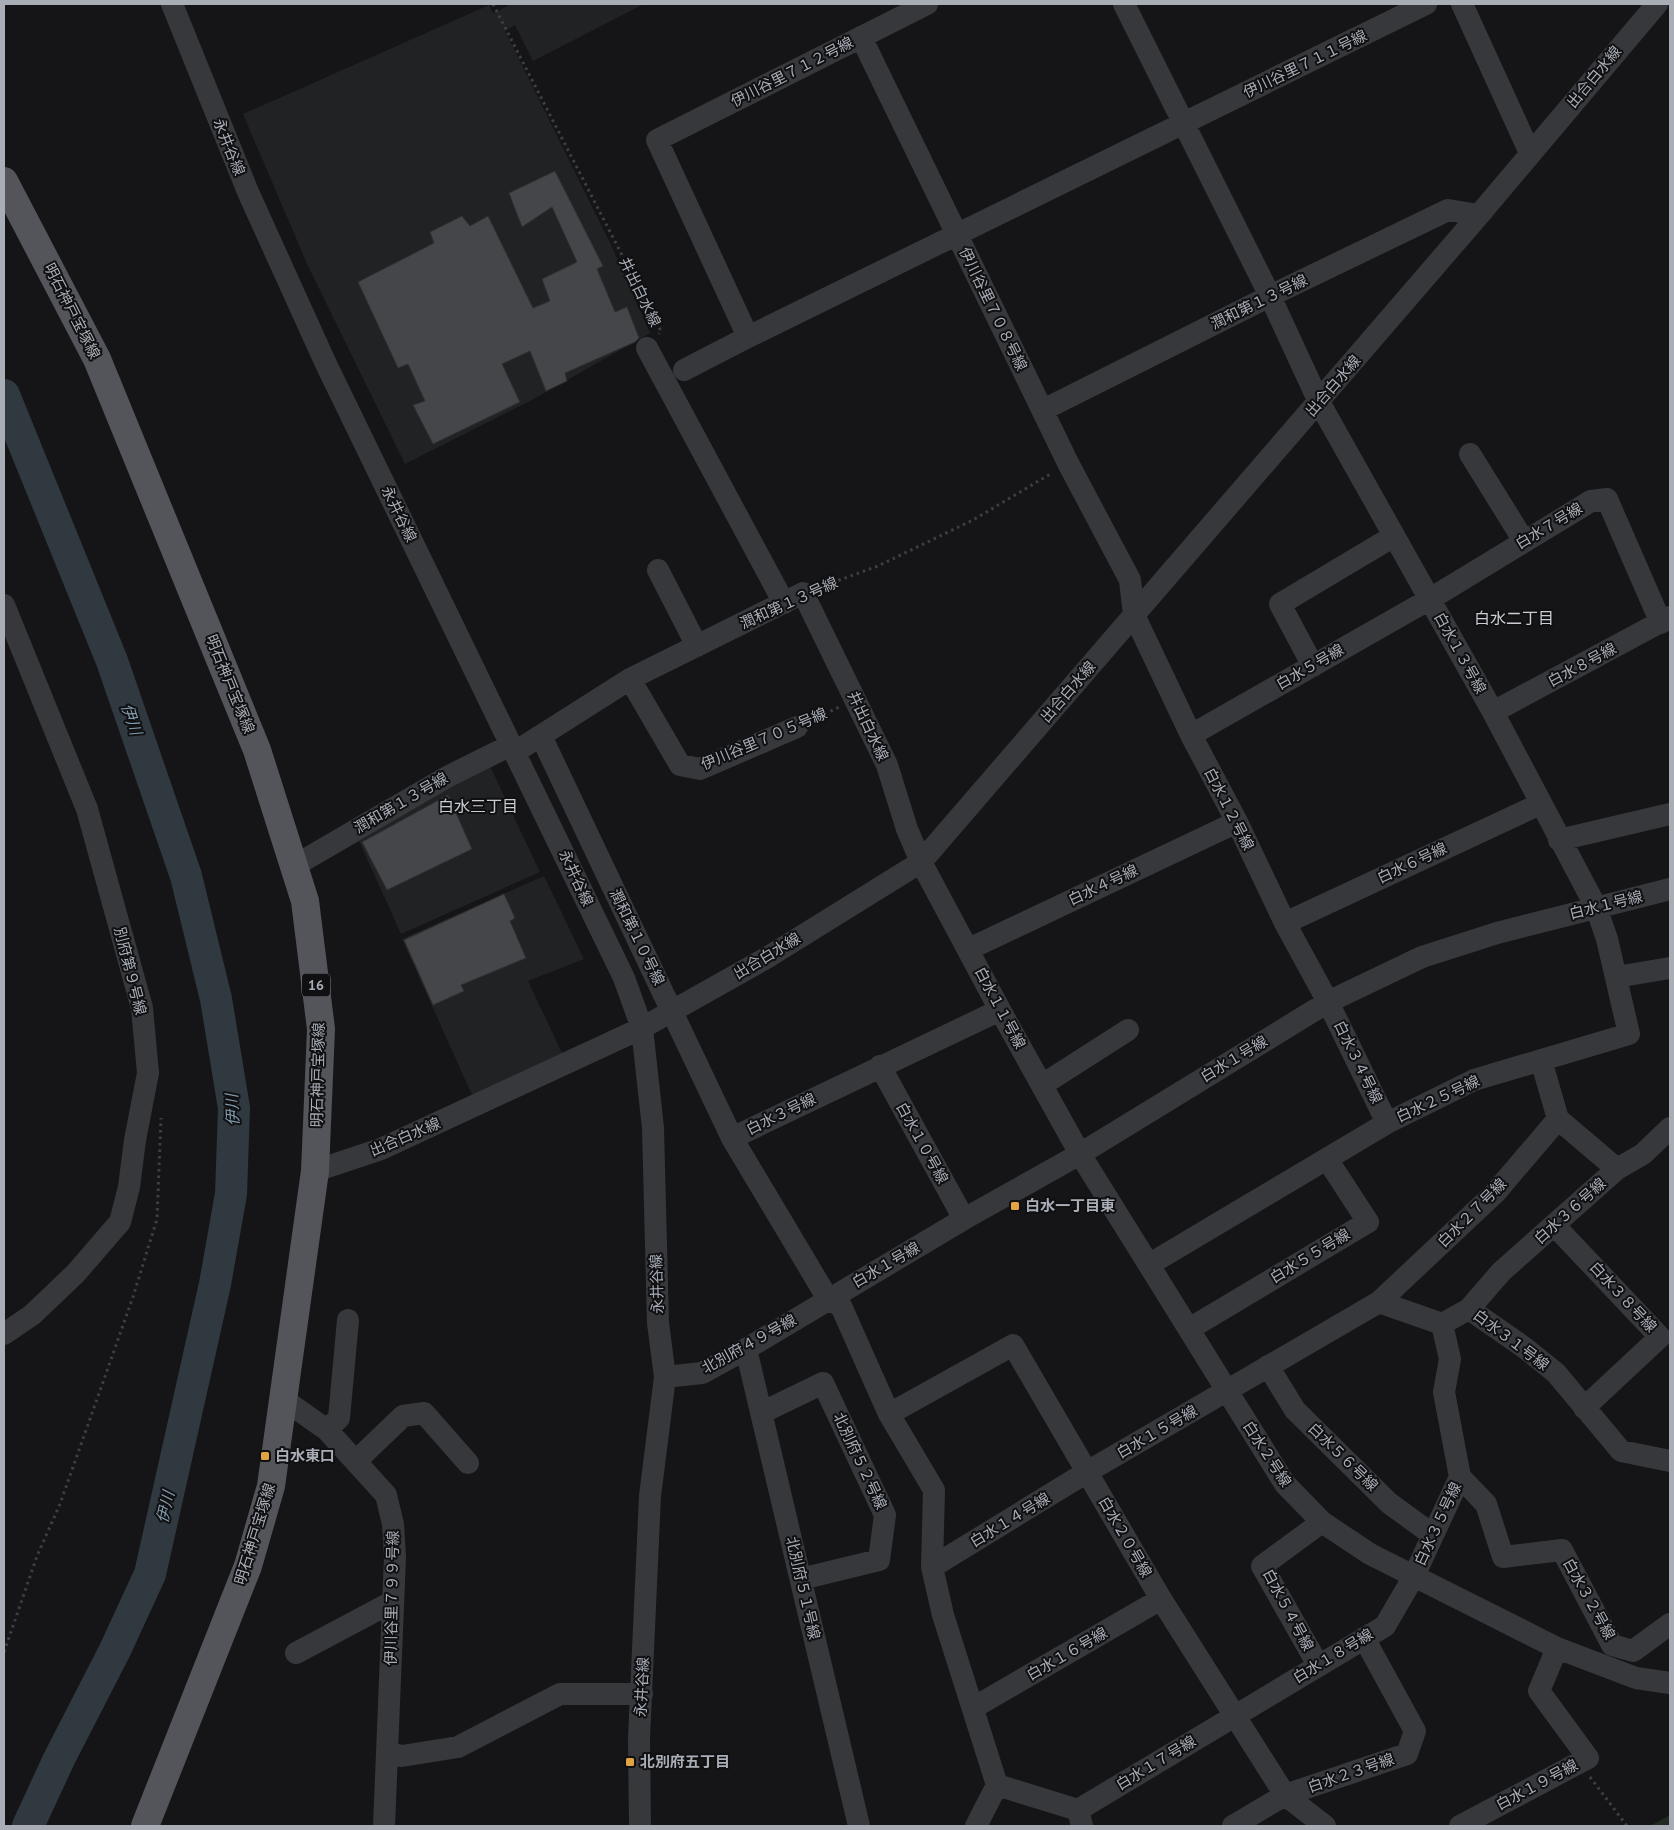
<svg xmlns="http://www.w3.org/2000/svg" width="1674" height="1830" font-family="'PT Sans','Noto Sans JP',sans-serif">
<style>
.built{fill:#212224}
.green{fill:#222922}
.lines{fill:none;stroke-linecap:round;stroke-linejoin:round}
.river{stroke:#30393f;stroke-width:32}
.building{fill:#44464a;stroke:#303033}
.path{stroke:#3d3f43;stroke-width:3;stroke-dasharray:2.5 4;stroke-linecap:butt}
.minor{stroke:#37383c;stroke-width:22}
.major{stroke:#53555a;stroke-width:28}
.poi-dot{fill:#e2a343;stroke:#101012;stroke-width:2}
.labels{text-anchor:middle;stroke-width:4;stroke-linejoin:round;paint-order:stroke}
.shield{fill:#101012;stroke:#7a7e85;stroke-width:1}
.shield-label{font-size:14px;font-weight:bold;fill:#a8adb6}
.street-label{font-size:15px;fill:#a8adb6;stroke:#101012}
.poi-label{font-size:15px;font-weight:bold;fill:#a8adb6;stroke:#101012;text-anchor:start}
.neighbourhood-label{font-size:16px;fill:#c9ccd2;stroke:#101012}
.water-label{font-size:16px;font-style:italic;fill:#829cae;stroke:#101012}
</style>
<rect width="100%" height="100%" fill="#151517"/>
<path class="built" d="M507 4H644L533 61 515 25 505 31 612 247 650 333 532 400 405 464 308 266 243 114 489 5 493 13 508 6Z
M489 764 540 872 401 934 359 841Z
M544 876 584 959 528 981 563 1055 472 1095 402 939Z"/>
<path class="green" d="M1670 1815V1826H1650Z"/>
<g class="lines">
<path class="river" d="M4 395 112 661 186 876 216 999 234 1108 231 1194 215 1284 150 1574 115 1650 59 1759 28 1826"/>
</g>
<path class="building" d="M555 171 603 266 597 269 615 312 627 307 639 338 635 342 565 373 567 381 546 391 530 351 502 364 520 402 433 444 413 405 425 401 408 364 398 368 358 282 434 243 430 232 462 216 470 226 488 216 533 308 550 301 542 279 577 262 552 207 522 227 509 193Z
M448 795 472 849 387 890 362 842Z
M504 894 515 918 510 921 526 958 461 985 464 991 433 1005 404 940Z"/>
<g class="lines">
<path class="path" d="M493 4 661 331 659 334
M820 587 878 566 973 520 1052 473
M813 720 839 707
M4 1652 37 1556 60 1504 133 1297 157 1219 161 1118
M1590 1777 1627 1826"/>
<path class="minor" d="M172 4 248 192 326 364 624 978 642 1028 653 1128 658 1323 665 1377 650 1496 639 1738 640 1826
M1124 4 1270 296 1319 402 1493 712 1596 907 1607 939 1629 1034 1474 1080 1387 1123 1150 1264
M1462 4 1530 153
M861 37 1068 463 1130 580 1134 615 1191 735 1237 822 1285 923 1328 1002 1387 1123
M748 337 657 140 927 4
M647 348 784 603
M684 370 748 337 1426 4
M1043 410 1270 296 1448 210 1479 215
M1470 454 1524 541
M658 570 697 646
M4 605 87 809 142 1008 148 1073 135 1140 129 1187 120 1222 76 1273 32 1315 4 1334
M1313 666 1280 604 1394 536
M630 679 680 765 700 769 797 727
M1493 712 1670 617
M1191 735 1430 599 1591 501 1607 499 1661 623
M541 736 732 1138
M515 752 630 679 803 593 887 765 907 829 921 862 1000 1010 1080 1154 1285 1484 1322 1522 1370 1554 1557 1648 1636 1678 1670 1683
M1559 840 1670 814
M294 866 447 777 511 745
M1285 923 1540 804
M969 949 1237 822
M1616 977 1670 968
M1000 1010 732 1138 828 1299 841 1306 889 1414 934 1490 932 1567 943 1615 997 1785 1078 1810 1082 1826
M880 1066 964 1219
M1042 1085 1128 1030
M1617 1169 1643 1154 1670 1128
M315 1171 381 1149 642 1028 768 957 921 862 1479 215 1657 4
M1555 1226 1660 1337 1584 1408
M1379 1302 1495 1193 1558 1119
M1469 1309 1501 1272 1617 1169 1558 1119 1541 1060
M1189 1329 1368 1222 1327 1159
M746 1349 859 1826
M1268 1366 1295 1410 1389 1503 1433 1535
M665 1377 702 1373 746 1349 964 1219 1080 1154 1328 1002 1422 957 1497 933 1670 889
M283 1399 327 1430 386 1495 393 1524 395 1557 384 1826
M761 1413 823 1383 885 1515 879 1560 801 1579
M889 1414 1013 1345 1161 1599 1285 1795 1233 1826
M327 1430 339 1418 348 1320
M356 1461 403 1416 424 1413 468 1463
M1460 1477 1486 1504 1503 1557 1562 1550 1612 1645 1633 1651 1670 1624
M932 1567 1087 1472 1379 1302 1442 1324 1469 1309 1525 1348 1556 1373 1621 1451 1670 1461
M296 1653 392 1602
M1318 1665 1262 1566 1322 1522
M973 1708 1161 1599
M388 1753 402 1756 458 1747 560 1694H642
M1285 1795 1407 1754 1415 1731 1364 1638
M1285 1795 1325 1826
M1078 1810 1385 1626 1414 1576 1460 1477 1444 1392 1450 1359 1442 1324
M976 1826 997 1785
M1460 1826 1588 1758 1539 1691 1557 1648"/>
<path class="major" d="M4 181 97 359 257 750 305 901 321 1029 315 1171 271 1486 248 1566 145 1826"/>
</g>
<g class="poi-dot">
<rect x="1010" y="1201" width="10" height="10" rx="2.5"/>
<rect x="260" y="1451" width="10" height="10" rx="2.5"/>
<rect x="625" y="1757" width="10" height="10" rx="2.5"/>
</g>
<g class="labels">
<rect class="shield" x="302" y="973.5" width="28" height="23" rx="4"/>
<g class="shield-label">
<text x="316" y="990">16</text>
</g>
<g class="street-label">
<text transform="translate(1305 64) rotate(-26)" y="5">伊川谷里７１１号線</text>
<text transform="translate(792 72) rotate(-27)" y="5">伊川谷里７１２号線</text>
<text transform="translate(1594 77) rotate(-50)" y="5">出合白水線</text>
<text transform="translate(229 147) rotate(68)" y="5">永井谷線</text>
<text transform="translate(640 292) rotate(64)" y="5">井出白水線</text>
<text transform="translate(1259 302) rotate(-26)" y="5">潤和第１３号線</text>
<text transform="translate(993 309) rotate(64)" y="5">伊川谷里７０８号線</text>
<text transform="translate(72 311) rotate(63)" y="5">明石神戸宝塚線</text>
<text transform="translate(1333 386) rotate(-49)" y="5">出合白水線</text>
<text transform="translate(399 514) rotate(64)" y="5">永井谷線</text>
<text transform="translate(1549 526) rotate(-31)" y="5">白水７号線</text>
<text transform="translate(789 603) rotate(-24)" y="5">潤和第１３号線</text>
<text transform="translate(1460 653) rotate(61)" y="5">白水１３号線</text>
<text transform="translate(1582 665) rotate(-28)" y="5">白水８号線</text>
<text transform="translate(1310 667) rotate(-30)" y="5">白水５号線</text>
<text transform="translate(230 684) rotate(68)" y="5">明石神戸宝塚線</text>
<text transform="translate(1068 692) rotate(-49)" y="5">出合白水線</text>
<text transform="translate(868 726) rotate(65)" y="5">井出白水線</text>
<text transform="translate(764 739) rotate(-23)" y="5">伊川谷里７０５号線</text>
<text transform="translate(401 803) rotate(-30)" y="5">潤和第１３号線</text>
<text transform="translate(1229 809) rotate(63)" y="5">白水１２号線</text>
<text transform="translate(1412 863) rotate(-25)" y="5">白水６号線</text>
<text transform="translate(576 878) rotate(65)" y="5">永井谷線</text>
<text transform="translate(1103 885) rotate(-25)" y="5">白水４号線</text>
<text transform="translate(1606 905) rotate(-14)" y="5">白水１号線</text>
<text transform="translate(637 937) rotate(64)" y="5">潤和第１０号線</text>
<text transform="translate(767 956) rotate(-31)" y="5">出合白水線</text>
<text transform="translate(130 971) rotate(76)" y="5">別府第９号線</text>
<text transform="translate(1000 1008) rotate(62)" y="5">白水１１号線</text>
<text transform="translate(1234 1059) rotate(-31)" y="5">白水１号線</text>
<text transform="translate(1358 1062) rotate(64)" y="5">白水３４号線</text>
<text transform="translate(318 1075) rotate(-89)" y="5">明石神戸宝塚線</text>
<text transform="translate(1438 1099) rotate(-25)" y="5">白水２５号線</text>
<text transform="translate(781 1114) rotate(-26)" y="5">白水３号線</text>
<text transform="translate(405 1137) rotate(-23)" y="5">出合白水線</text>
<text transform="translate(922 1143) rotate(61)" y="5">白水１０号線</text>
<text transform="translate(1570 1211) rotate(-42)" y="5">白水３６号線</text>
<text transform="translate(1472 1213) rotate(-45)" y="5">白水２７号線</text>
<text transform="translate(1310 1256) rotate(-31)" y="5">白水５５号線</text>
<text transform="translate(886 1265) rotate(-30)" y="5">白水１号線</text>
<text transform="translate(657 1284) rotate(-92)" y="5">永井谷線</text>
<text transform="translate(1623 1297) rotate(47)" y="5">白水３８号線</text>
<text transform="translate(1511 1340) rotate(37)" y="5">白水３１号線</text>
<text transform="translate(749 1344) rotate(-29)" y="5">北別府４９号線</text>
<text transform="translate(1157 1432) rotate(-30)" y="5">白水１５号線</text>
<text transform="translate(1267 1454) rotate(57)" y="5">白水２号線</text>
<text transform="translate(1343 1457) rotate(44)" y="5">白水５６号線</text>
<text transform="translate(860 1461) rotate(65)" y="5">北別府５２号線</text>
<text transform="translate(1010 1520) rotate(-31)" y="5">白水１４号線</text>
<text transform="translate(1438 1524) rotate(-65)" y="5">白水３５号線</text>
<text transform="translate(255 1534) rotate(-73)" y="5">明石神戸宝塚線</text>
<text transform="translate(1125 1537) rotate(60)" y="5">白水２０号線</text>
<text transform="translate(803 1588) rotate(77)" y="5">北別府５１号線</text>
<text transform="translate(392 1598) rotate(-89)" y="5">伊川谷里７９９号線</text>
<text transform="translate(1589 1599) rotate(61)" y="5">白水３２号線</text>
<text transform="translate(1288 1610) rotate(62)" y="5">白水５４号線</text>
<text transform="translate(1067 1654) rotate(-30)" y="5">白水１６号線</text>
<text transform="translate(1333 1656) rotate(-31)" y="5">白水１８号線</text>
<text transform="translate(642 1687) rotate(-87)" y="5">永井谷線</text>
<text transform="translate(1156 1763) rotate(-31)" y="5">白水１７号線</text>
<text transform="translate(1351 1773) rotate(-19)" y="5">白水２３号線</text>
<text transform="translate(1537 1785) rotate(-28)" y="5">白水１９号線</text>
</g>
<g class="poi-label">
<text x="1025" y="1211">白水一丁目東</text>
<text x="275" y="1461">白水東口</text>
<text x="640" y="1767">北別府五丁目</text>
</g>
<g class="neighbourhood-label">
<text x="1514" y="624">白水二丁目</text>
<text x="478" y="812">白水三丁目</text>
</g>
<g class="water-label">
<text transform="translate(132 719) rotate(71)" y="6">伊川</text>
<text transform="translate(232 1110) rotate(-93)" y="6">伊川</text>
<text transform="translate(165 1507) rotate(-77)" y="6">伊川</text>
</g>
</g>
<rect width="1674" height="1830" fill="none" stroke="#a8adb6" stroke-width="10"/>
</svg>
